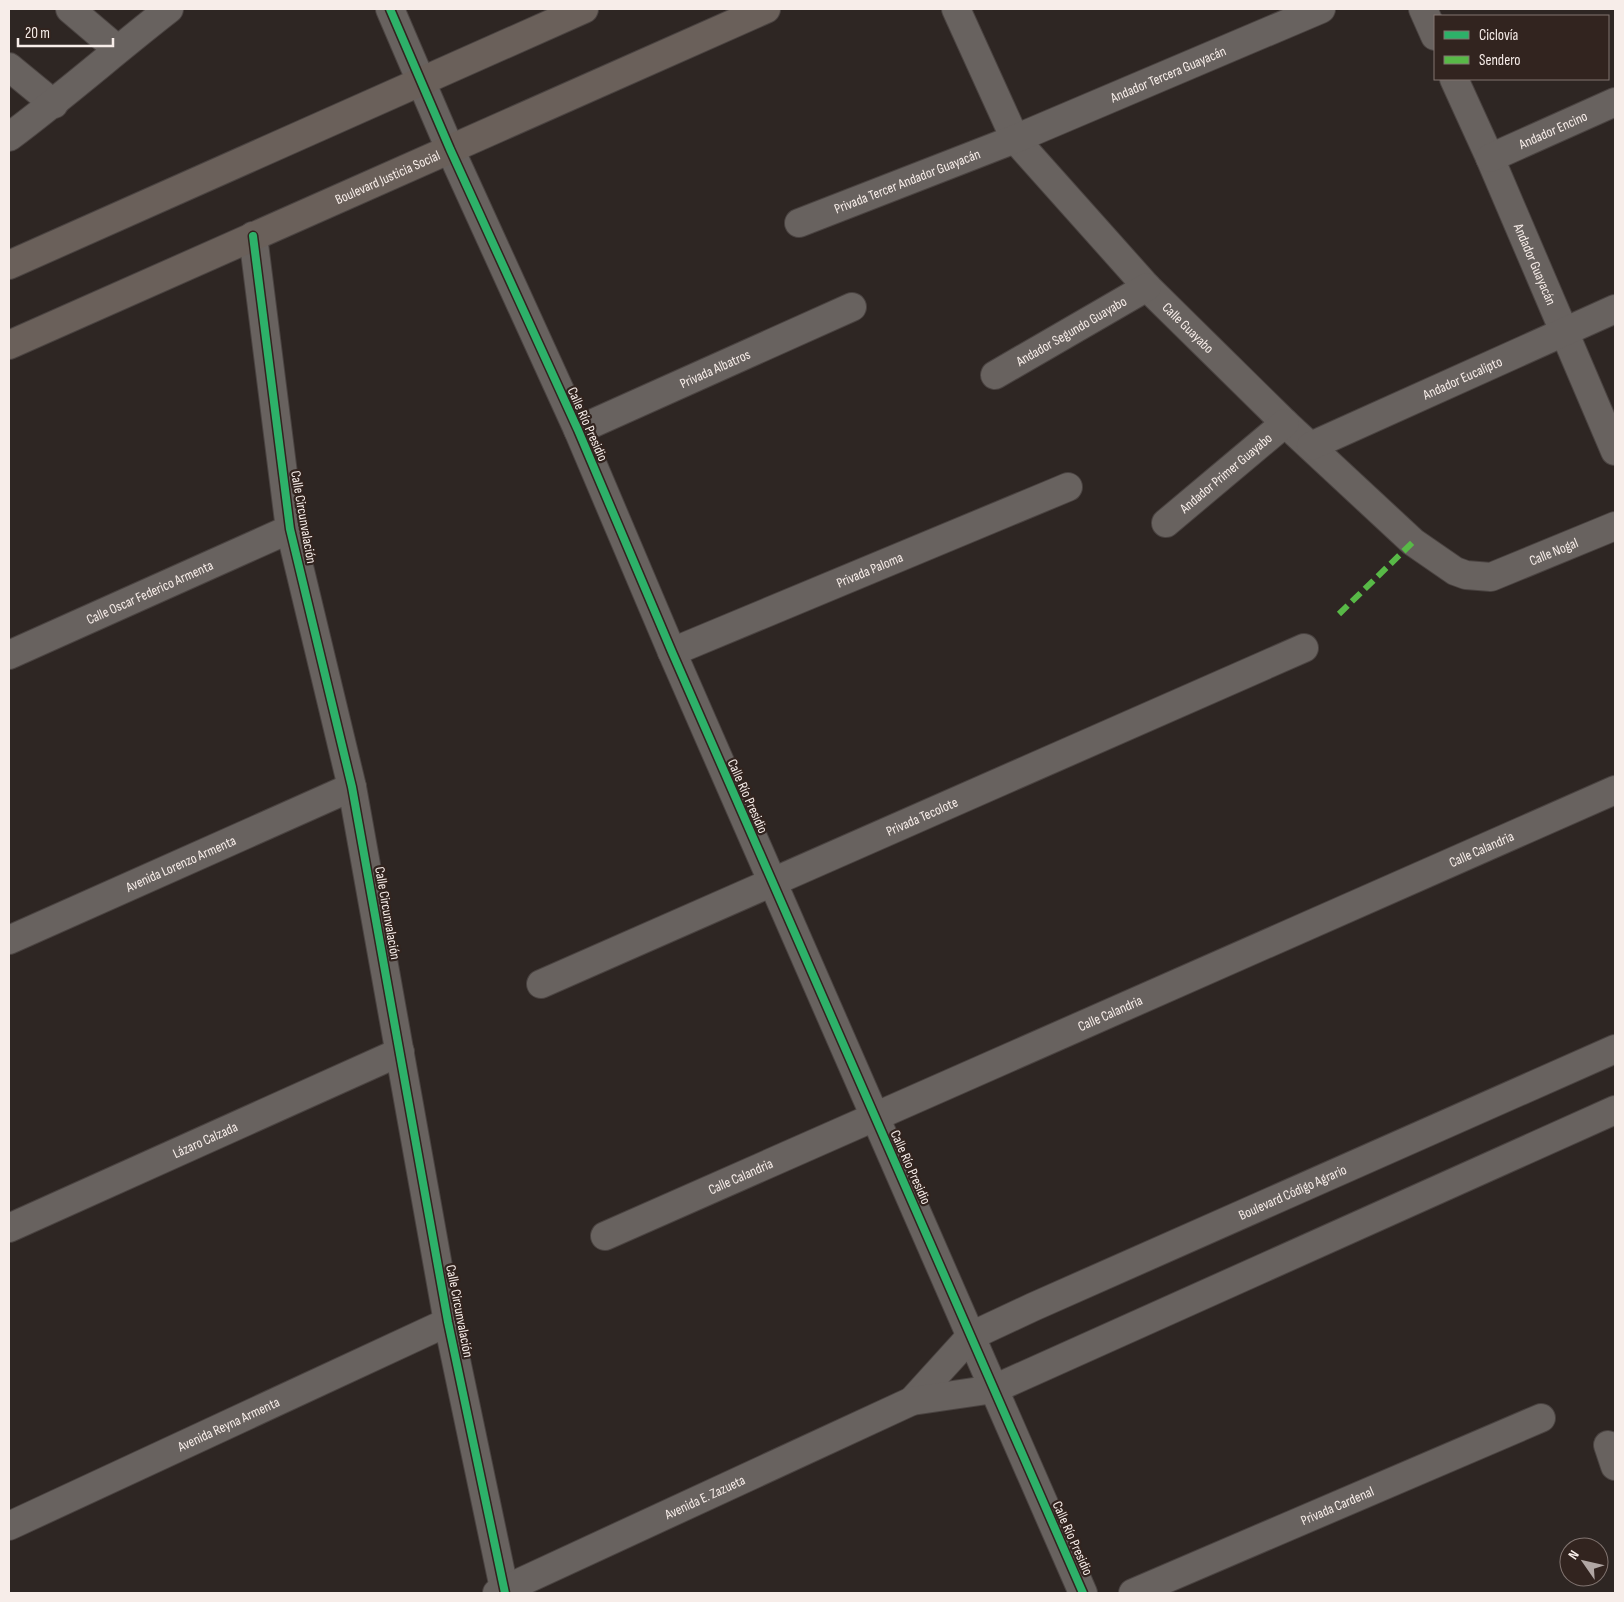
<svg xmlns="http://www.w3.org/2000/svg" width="1624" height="1602" font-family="'Sofia Sans Condensed',sans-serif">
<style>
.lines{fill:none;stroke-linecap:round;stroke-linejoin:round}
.minor-casing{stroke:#4a4341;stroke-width:30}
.major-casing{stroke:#4a4341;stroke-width:30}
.minor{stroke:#68625f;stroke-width:28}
.major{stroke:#6a605a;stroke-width:28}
.quiet{stroke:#58b947;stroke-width:6;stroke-dasharray:12 6;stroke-linecap:butt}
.cycleway-casing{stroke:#32241f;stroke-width:11}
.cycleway{stroke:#2db169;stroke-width:8}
.labels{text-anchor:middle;stroke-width:4.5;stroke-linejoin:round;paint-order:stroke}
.street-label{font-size:14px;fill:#f7ede9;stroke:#32241f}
</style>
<rect width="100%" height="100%" fill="#2e2623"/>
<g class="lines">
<g class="minor-casing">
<g id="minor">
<path d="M70 9 117 49"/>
<path d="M390 9 450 149 578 430 672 652 1083 1593"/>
<path id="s1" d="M956 9 1015 139 1147 287 1285 423 1413 542 1455 571 1466 575 1491 577 1615 526"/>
<path d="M1423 9 1435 36"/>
<path d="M9 67 54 104"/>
<path id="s2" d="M1454 79 1490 158 1615 451"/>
<path d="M9 137C64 96 115 51 169 9"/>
<path id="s3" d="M1490 158 1615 102"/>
<path id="s4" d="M799 223 1015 139 1321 9"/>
<path d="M253 236 290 529 352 787 448 1322 505 1593"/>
<path id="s5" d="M995 375 1147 287"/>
<path id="s6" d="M578 430 852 307"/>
<path id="s7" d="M1311 446 1615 309"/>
<path id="s8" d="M1166 523 1285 423"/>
<path id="s9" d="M672 652 1068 487"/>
<path id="s10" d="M9 655 290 529"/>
<path id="s11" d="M9 940 352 787"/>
<path id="s12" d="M541 984 1304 648"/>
<path id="s13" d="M9 1228 400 1052"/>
<path id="s14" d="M605 1236 1615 790"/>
<path id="s15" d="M912 1401 971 1336 1033 1307 1615 1049"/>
<path d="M1608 1445 1615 1466"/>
<path id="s16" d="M9 1526 448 1322"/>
<path id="s17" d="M497 1593 912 1401 994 1389 1615 1110"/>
<path id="s18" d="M1133 1593 1541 1418"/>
</g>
</g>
<g class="major-casing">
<g id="major">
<path d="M9 265 584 9"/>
<path id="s19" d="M9 345 766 9"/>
</g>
</g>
<use href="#minor" class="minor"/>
<use href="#major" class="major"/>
<path class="quiet" d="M1339 614 1413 542"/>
<g class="cycleway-casing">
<path id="cycleway" d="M390 9 450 149 578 430 672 652 1083 1593
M253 236 290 529 352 787 448 1322 505 1593"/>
</g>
<use href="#cycleway" class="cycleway"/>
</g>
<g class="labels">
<g class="street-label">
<text dy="5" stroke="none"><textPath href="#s4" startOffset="398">Andador Tercera Guayacán</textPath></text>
<text dy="5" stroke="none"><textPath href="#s3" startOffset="69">Andador Encino</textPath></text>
<text dy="5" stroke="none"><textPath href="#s19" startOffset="414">Boulevard Justicia Social</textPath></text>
<text dy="5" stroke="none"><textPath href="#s4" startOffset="116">Privada Tercer Andador Guayacán</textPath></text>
<text dy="5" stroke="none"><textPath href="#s2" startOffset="202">Andador Guayacán</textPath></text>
<text dy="5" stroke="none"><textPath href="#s1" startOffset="399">Calle Guayabo</textPath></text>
<text dy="5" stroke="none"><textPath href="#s5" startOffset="88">Andador Segundo Guayabo</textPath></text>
<text dy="5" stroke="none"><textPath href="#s6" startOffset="150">Privada Albatros</textPath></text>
<text dy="5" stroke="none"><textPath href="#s7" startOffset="166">Andador Eucalipto</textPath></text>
<text transform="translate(588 424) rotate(66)" y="5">Calle Río Presidio</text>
<text dy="5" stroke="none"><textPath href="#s8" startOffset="78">Andador Primer Guayabo</textPath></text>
<text transform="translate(304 517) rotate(80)" y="5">Calle Circunvalación</text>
<text dy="5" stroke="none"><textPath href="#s1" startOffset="865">Calle Nogal</textPath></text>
<text dy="5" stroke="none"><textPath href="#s9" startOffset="214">Privada Paloma</textPath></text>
<text dy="5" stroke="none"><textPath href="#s10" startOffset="154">Calle Oscar Federico Armenta</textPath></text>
<text transform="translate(748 796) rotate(66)" y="5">Calle Río Presidio</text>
<text dy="5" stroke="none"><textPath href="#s12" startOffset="416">Privada Tecolote</textPath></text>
<text dy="5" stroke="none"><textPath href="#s14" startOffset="958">Calle Calandria</textPath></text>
<text dy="5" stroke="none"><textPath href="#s11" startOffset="188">Avenida Lorenzo Armenta</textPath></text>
<text transform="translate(388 913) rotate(80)" y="5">Calle Circunvalación</text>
<text dy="5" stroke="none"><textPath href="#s14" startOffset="552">Calle Calandria</textPath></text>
<text dy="5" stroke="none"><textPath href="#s13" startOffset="215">Lázaro Calzada</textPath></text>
<text transform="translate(911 1167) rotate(66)" y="5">Calle Río Presidio</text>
<text dy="5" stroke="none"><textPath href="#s14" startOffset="148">Calle Calandria</textPath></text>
<text dy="5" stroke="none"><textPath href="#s15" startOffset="440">Boulevard Código Agrario</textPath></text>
<text transform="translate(460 1311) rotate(79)" y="5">Calle Circunvalación</text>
<text dy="5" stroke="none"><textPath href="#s16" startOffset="242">Avenida Reyna Armenta</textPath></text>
<text dy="5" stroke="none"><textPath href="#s17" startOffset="229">Avenida E. Zazueta</textPath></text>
<text dy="5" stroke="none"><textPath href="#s18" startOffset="222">Privada Cardenal</textPath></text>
<text transform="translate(1073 1538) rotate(66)" y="5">Calle Río Presidio</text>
</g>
</g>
<rect width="1624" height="1602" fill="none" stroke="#f7ede9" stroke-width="20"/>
<rect x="1434" y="15" width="175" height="65" fill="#32241f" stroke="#817470"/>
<rect x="1444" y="31" width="25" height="8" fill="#2db169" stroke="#817470"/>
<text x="1479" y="40" font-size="15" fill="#f7ede9">Ciclovía</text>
<rect x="1444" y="56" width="25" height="8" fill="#58b947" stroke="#817470"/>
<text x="1479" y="65" font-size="15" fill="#f7ede9">Sendero</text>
<g transform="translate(1584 1562) rotate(304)"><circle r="24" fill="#32241f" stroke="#817470"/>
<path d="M0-4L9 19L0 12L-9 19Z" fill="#b1a7a4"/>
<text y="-8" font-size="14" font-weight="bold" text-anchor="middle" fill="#f7ede9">N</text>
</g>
<path d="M18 38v8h95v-8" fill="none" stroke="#f7ede9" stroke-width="2.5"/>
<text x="25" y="38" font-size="15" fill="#f7ede9" stroke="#32241f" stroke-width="4" paint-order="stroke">20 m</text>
</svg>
